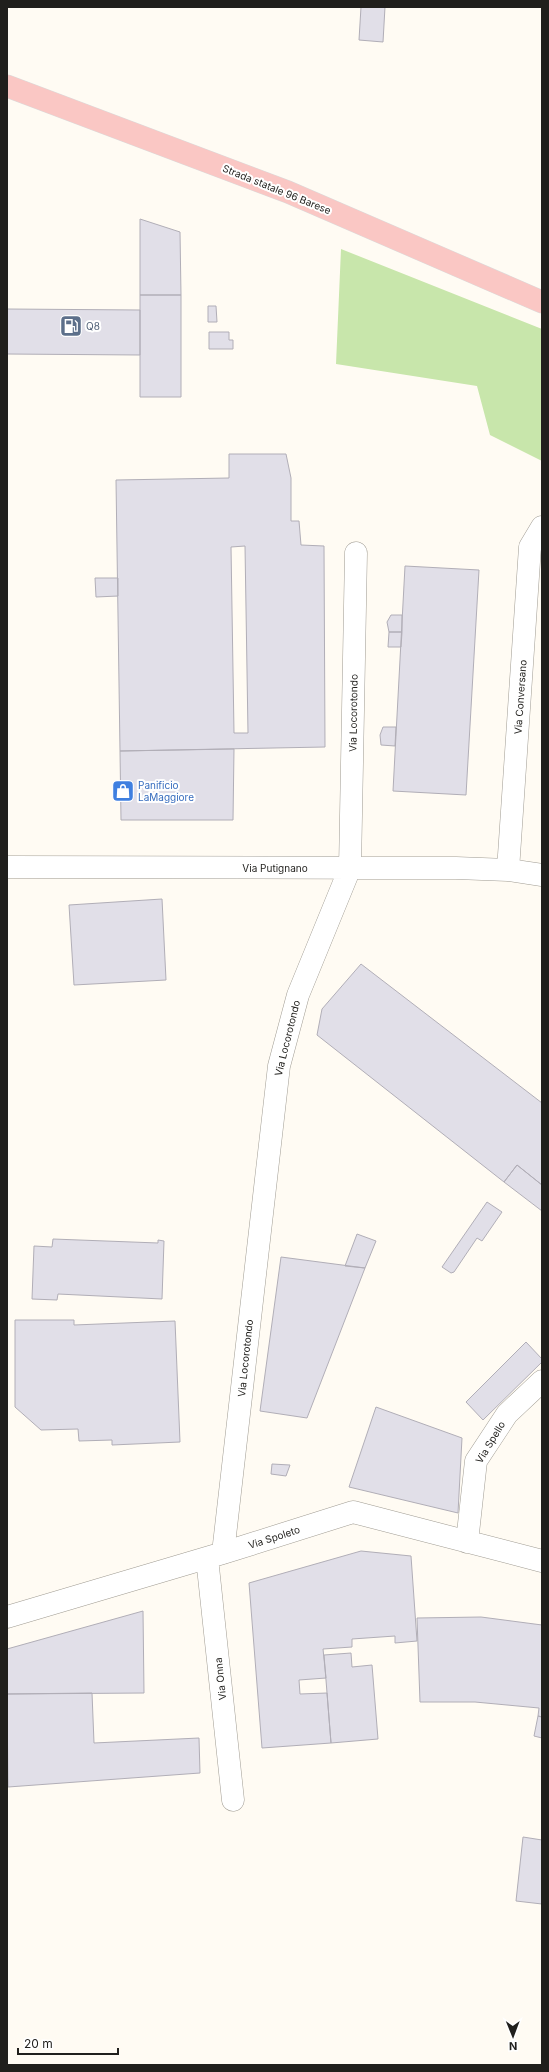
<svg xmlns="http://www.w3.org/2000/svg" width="549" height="2072" font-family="Inter,sans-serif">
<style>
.green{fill:#c8e6ab}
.building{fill:#e1dfe8;stroke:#b1aeb7;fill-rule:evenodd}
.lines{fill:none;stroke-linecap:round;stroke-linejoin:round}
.minor-casing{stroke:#a09c93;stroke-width:23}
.major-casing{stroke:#dbdbdb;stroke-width:23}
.minor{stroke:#fff;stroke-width:22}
.major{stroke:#fac7c4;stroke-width:22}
.labels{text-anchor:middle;stroke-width:4;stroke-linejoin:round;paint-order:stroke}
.street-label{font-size:10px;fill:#201f1c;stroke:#fff}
.service-label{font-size:10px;fill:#4e5e75;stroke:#fff;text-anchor:start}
.shop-label{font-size:10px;fill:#366cbe;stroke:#fff;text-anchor:start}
</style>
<rect width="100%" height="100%" fill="#fffbf3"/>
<path class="green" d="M341 249 542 329V461L490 435 477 386 336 364Z"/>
<path class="building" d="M361 7H385L383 42 359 40Z
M140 219 180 232 181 295H140Z
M140 295H181V397H140Z
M208 306H216L217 322H208Z
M7 309 140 310V355L7 354Z
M209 332H229V340H233V349H209Z
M229 454H286L291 478V521H299L301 545 324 546 325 747 120 751 116 480 229 478ZM245 546 248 733H234L231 547Z
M405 566 479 570 466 795 393 791Z
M95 578H118V596L96 597Z
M391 615H402V632H389L387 622Z
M389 632H402L401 647H388Z
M383 727H396L395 746 381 745 380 735Z
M234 749 233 820H121L120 751Z
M162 899 166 980 74 985 69 905Z
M361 964 542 1103V1185L517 1165 504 1182 317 1035 322 1009Z
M517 1165 542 1185V1211L504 1182Z
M487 1202 502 1212 482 1241 477 1238 454 1272 451 1273 442 1267Z
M357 1234 376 1241 365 1268 345 1266Z
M53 1239 158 1243V1240L164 1241 162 1299 58 1294 57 1300 32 1299 34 1246 52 1247Z
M281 1257 365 1268 307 1418 260 1411Z
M15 1320H74V1325L175 1321 180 1442 112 1445V1440L79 1441 78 1429 41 1430 15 1407Z
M526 1342 542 1359V1362L483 1420 466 1402Z
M376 1407 462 1438 458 1513 349 1487Z
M272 1464 290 1465 286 1476 271 1474Z
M361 1551 411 1556 417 1641 395 1643V1636L352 1639V1647L323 1649 326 1678 299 1680 300 1694 327 1693 331 1743 262 1748 249 1583Z
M143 1611 144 1693 7 1694V1649Z
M481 1617 542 1625V1717L538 1716 539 1708 475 1702H420L417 1618Z
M351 1653 352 1667 372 1665 378 1739 331 1743 324 1655Z
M92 1693 94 1743 199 1738 200 1773 8 1787 7 1694Z
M538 1716 542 1717V1738L534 1736Z
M523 1837 542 1840V1904L516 1901Z"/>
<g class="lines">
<g class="minor-casing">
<path id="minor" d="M7 867 456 868 508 870 542 875
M508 870 530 547 542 527
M467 1542 476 1461 507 1414 542 1381
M223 1553 279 1066 298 995 350 868 356 553
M207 1558 233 1800
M7 1617 223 1553 353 1512 542 1561"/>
</g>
<g class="major-casing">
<path id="major" d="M7 86 288 192 542 302"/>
</g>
<use href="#minor" class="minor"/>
<use href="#major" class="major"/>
</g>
<defs>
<g id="fuel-square" transform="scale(1.15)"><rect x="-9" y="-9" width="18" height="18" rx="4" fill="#5c6f8a" stroke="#fff"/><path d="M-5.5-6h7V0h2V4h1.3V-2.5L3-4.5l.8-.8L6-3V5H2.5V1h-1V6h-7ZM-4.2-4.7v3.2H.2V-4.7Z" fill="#fff"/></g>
<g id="shop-square" transform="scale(1.15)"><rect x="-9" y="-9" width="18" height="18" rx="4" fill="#3f7fe0" stroke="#fff"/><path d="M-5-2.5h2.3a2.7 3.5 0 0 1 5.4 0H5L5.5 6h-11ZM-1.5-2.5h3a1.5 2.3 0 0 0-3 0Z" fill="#fff"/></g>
</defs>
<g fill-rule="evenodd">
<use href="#fuel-square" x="71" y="326"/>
<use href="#shop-square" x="123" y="791"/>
</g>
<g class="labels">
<g class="street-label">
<text transform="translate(277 189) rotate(22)" y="4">Strada statale 96 Barese</text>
<text transform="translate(520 697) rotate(-86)" y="4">Via Conversano</text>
<text transform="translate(353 713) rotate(-89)" y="4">Via Locorotondo</text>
<text x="275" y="872">Via Putignano</text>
<text transform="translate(287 1038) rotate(-76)" y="4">Via Locorotondo</text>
<text transform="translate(245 1358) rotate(-84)" y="4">Via Locorotondo</text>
<text transform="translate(490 1442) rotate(-59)" y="4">Via Spello</text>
<text transform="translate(274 1537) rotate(-18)" y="4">Via Spoleto</text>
<text transform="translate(220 1679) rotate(-96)" y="4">Via Onna</text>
</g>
<g class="service-label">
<text x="86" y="330">Q8</text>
</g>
<g class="shop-label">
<text x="138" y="789">Panificio<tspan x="138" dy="12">LaMaggiore</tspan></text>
</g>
</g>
<rect width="549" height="2072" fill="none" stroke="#201f1c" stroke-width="16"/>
<g transform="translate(513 2036) rotate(179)" stroke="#ffffff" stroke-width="3" paint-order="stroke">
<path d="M0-3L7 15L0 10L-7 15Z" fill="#201f1c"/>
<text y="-6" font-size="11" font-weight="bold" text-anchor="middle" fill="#201f1c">N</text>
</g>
<path d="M18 2048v6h100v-6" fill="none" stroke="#201f1c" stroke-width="2"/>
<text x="24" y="2048" font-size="12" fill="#201f1c" stroke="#ffffff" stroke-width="3" paint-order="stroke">20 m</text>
</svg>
